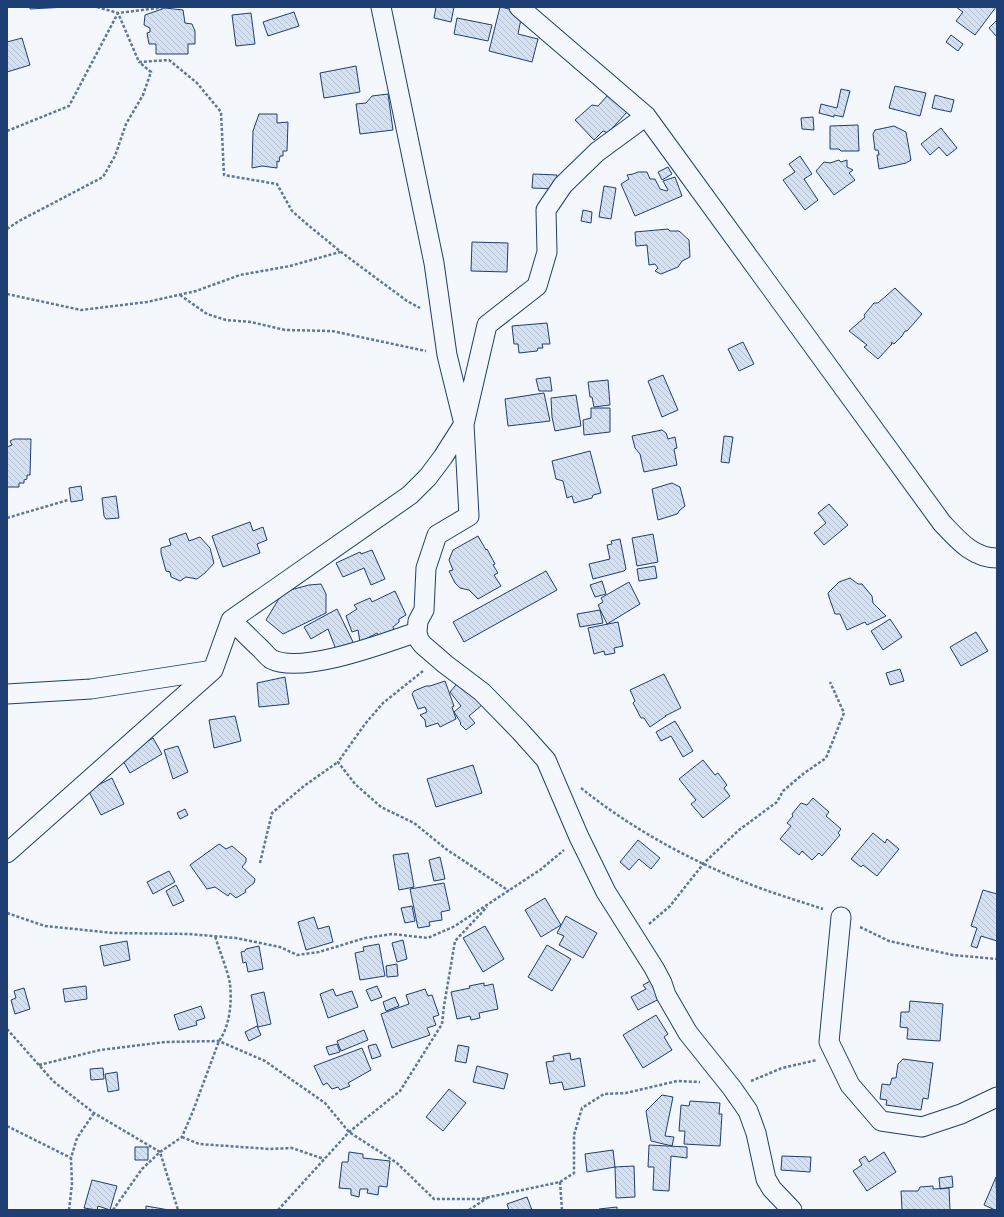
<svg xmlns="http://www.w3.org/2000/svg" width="1004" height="1217" font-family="'Zilla Slab',serif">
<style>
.building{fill:url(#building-back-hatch);stroke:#1d3f73}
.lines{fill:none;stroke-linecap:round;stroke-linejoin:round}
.street-casing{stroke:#1d3f73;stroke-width:21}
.path{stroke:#5e769c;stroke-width:2.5;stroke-dasharray:3 2;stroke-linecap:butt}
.street{stroke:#f4f7fb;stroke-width:19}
</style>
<defs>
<pattern id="building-back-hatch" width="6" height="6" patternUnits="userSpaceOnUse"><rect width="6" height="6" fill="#d5e0f0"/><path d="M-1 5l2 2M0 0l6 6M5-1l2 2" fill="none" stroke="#b6c1d1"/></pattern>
</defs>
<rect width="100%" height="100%" fill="#f4f7fb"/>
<path class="building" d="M30 7H66L30 9Z
M436 7H454L451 22 434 18Z
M500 7 514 10 521 19 518 34 538 39 532 62 489 51Z
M956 7H996L975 35 956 21 963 12Z
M165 8 183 10 185 23 192 24 195 31V44H188V54H156V44H149L147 33 150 32V28L144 25 145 15Z
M294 12 299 26 268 36 263 22Z
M251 13 255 44 236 46 232 15Z
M457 18 492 25 488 41 454 34Z
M997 20V37L989 28Z
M951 35 963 44 958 51 946 42Z
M22 38 30 65 7 72V42Z
M356 66 360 92 324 98 320 73Z
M895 86 926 93 920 116 889 108Z
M841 89 850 91 843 117 834 115V117L819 113 821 104 837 108Z
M388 94 393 130 360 134 356 104 366 103 372 96Z
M608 95 627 112 608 133 603 131 594 140 575 120 592 105 598 106Z
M935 95 954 100 951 112 932 108Z
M259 114H277V123L288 122 287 151H283V156H280L279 162 277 161V168L262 166 252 168 253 131Z
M813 117 814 130 802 129 801 118Z
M858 125 859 151H841L839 149H830V126Z
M894 126 906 132 911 160 906 163 879 169 877 155H879L878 150H875L873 134 875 130Z
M941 128 957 148 947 156 939 147 930 155 921 144Z
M800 156 812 174 804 179 818 200 805 210 783 180 795 172 789 164Z
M839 160 841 162 847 160V167L853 170 849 173 855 180 834 195 816 171 824 162 830 163Z
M668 167 672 174 662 180 658 172Z
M638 172H647L650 179H655L660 189 667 191 668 190 663 181 675 177 682 196 635 216 621 184 629 179 627 175 633 174Z
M533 174 557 175 556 189 532 188Z
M604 186 616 188 611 219 599 217Z
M583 210 592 212 591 223 581 221Z
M668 229 670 231H679L689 240 690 257 682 261 678 267 661 274 655 271 658 268 655 264 649 265 647 245 636 246 635 232Z
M472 242 508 243 507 272 471 271Z
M895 288 922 314 907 331H905L902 336 894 344 891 342 892 344 878 359 864 347 867 345 849 331 865 317 864 315 874 303H878Z
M547 323 550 344H542L543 348H538L537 351 519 353 518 344H514L512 326Z
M743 342 754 364 739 371 728 349Z
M663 375 678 410 662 417 648 381Z
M550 377 552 391H539L536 379Z
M608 380 610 405 594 407 592 397H590L588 382Z
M544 393 550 421 508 426 505 399Z
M576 395 581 426 555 431 552 417 551 398Z
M591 408H610V432L584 435 583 420 591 418Z
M662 430 666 433 668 439 675 437 677 448 674 449 677 465 644 472 640 454 635 448 632 436Z
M724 436 733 437 729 463 721 462Z
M14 439H31L30 475H27V479L24 480V483H19V487H7V447L12 445 10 441Z
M590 451 601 493 593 495 592 498 574 503 572 496 567 498 563 481 556 479 552 461Z
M672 483 680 487 685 506 680 510 677 514 658 520 652 489Z
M81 486 83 500 71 502 69 488Z
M116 496 119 518 106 519 104 516 102 498Z
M829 504 848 525 824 545 814 533 826 523 818 513Z
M250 522 253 531 263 527 267 540 257 544 260 553 223 567 212 536Z
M186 533 189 541 200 537 210 548 214 563 205 573 197 579 186 577 180 581 171 577 170 572 166 571 161 553V548L171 545 169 539Z
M653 534 658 562 637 566 632 538Z
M478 536 486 550 487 549 495 564 493 565 498 573 494 575 501 586 478 599 469 590 460 588 455 583 449 571 453 570 449 560 453 550Z
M620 539 626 569 624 571 593 579 589 564 610 559 607 545 612 544 611 541Z
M372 550 385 579 371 585 364 568 343 577 336 563 360 552 361 554Z
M655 566 657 578 639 581 637 569Z
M546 571 557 590 464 642 453 622Z
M850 578 858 584H862L872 596 873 603 886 616 867 625 865 622 847 630 840 614H835L829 597 828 593 839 582Z
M602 581 606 594 595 597 590 585Z
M629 582 640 604 607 624 598 605 603 602 601 598Z
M321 584 326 594V613L283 634 266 620 283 592 309 585Z
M395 591 406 615 399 619V622L393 627 394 631 381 639 377 633 360 642 358 630 352 632 346 616 357 609 354 605 370 598 372 602Z
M337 609 354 644 337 652 328 629 311 639 304 627Z
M600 610 603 623 580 627 577 614Z
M890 619 902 637 883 650 871 631Z
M618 622 623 646 614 648 615 653 605 655 604 651 594 654 588 628Z
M976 632 988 651 961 666 950 647Z
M900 669 904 681 890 685 886 673Z
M664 674 681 708 665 716H666L650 727 644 718H641L633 703 635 701 630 690Z
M285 677 289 704 259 707 257 683Z
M445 681 454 706 452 707 456 719 440 727 438 723 426 727 425 720 420 715 427 712 425 707 418 709 412 694 414 691 426 686H430Z
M462 681 482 705 469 716 475 723 466 730 460 724 461 723 454 712 461 706 450 692 455 686Z
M235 716 241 741 214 748 209 720Z
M675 721 693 751 683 757 671 736 661 741 656 732Z
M153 738 162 754 130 773 121 757Z
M178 746 188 772 173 779 164 750Z
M703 760 715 775 718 773 727 785 724 788 730 796 703 818 691 804 696 800 679 779Z
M473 765 482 793 436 807 427 779Z
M112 778 124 804 101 815 88 790Z
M813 798 829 812 826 816 841 829 838 833 840 835 822 856 819 853 812 860 802 851 799 855 780 839 791 826 787 823 793 816 792 814 801 803 807 805Z
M185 809 188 815 180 819 177 813Z
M873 833 885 843 887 839 899 849 877 876 863 865 861 867 851 859Z
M638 840 660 858 651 869 639 859 629 870 620 862Z
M219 844 226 849 232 846 246 858V862L242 867 255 879 254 883 245 890 246 892 236 898 230 893 228 896 215 887 207 889 190 865Z
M408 853 414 887 399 890 393 855Z
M440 857 445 879 434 881 429 860Z
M169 871 175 882 153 894 147 882Z
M444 883 450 910 441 912 442 920 429 922 430 926 418 928 410 889Z
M176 885 184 901 173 906 166 891Z
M983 890 997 894V941L981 936 977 948 971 946 977 928 971 926Z
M545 898 561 925 541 937 525 910Z
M412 906 415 921 405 923 401 908Z
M566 916 597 933 583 958 559 945 564 936 557 933Z
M314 917 318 929 329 926 333 942 306 950 298 922Z
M485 926 504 959 483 972 463 938Z
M403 940 407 959 397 962 392 943Z
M127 941 130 960 104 966 100 946Z
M379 944 385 976 360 980 355 953 364 951 363 947Z
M547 945 571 959 552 991 528 977Z
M259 946 263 969 248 972 246 962 243 963 241 952 245 951 246 949Z
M397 964 398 976 387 977 386 966Z
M654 979 663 997 638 1010 631 997 646 989 643 985Z
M484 983V986L493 984 498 1009 479 1013 480 1018 471 1020 470 1016 457 1019 451 992 470 988 469 986Z
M86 986 87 999 65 1002 63 989Z
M377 986 382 997 371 1001 366 990Z
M24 988 30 1009 15 1014 11 1000 16 998 14 991Z
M333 989 336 996 352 991 358 1007 328 1018 320 994Z
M425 989 428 996 432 995 439 1015 433 1017 436 1025 427 1028 430 1035 392 1048 381 1014 409 1004 406 995Z
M264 992 271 1024 258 1027 251 995Z
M395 997 399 1006 386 1011 383 1002Z
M910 1001 943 1004 940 1041 907 1039 908 1028 900 1027 901 1012H909Z
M201 1006 205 1018 196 1021 197 1025 179 1030 174 1015Z
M656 1015 668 1034 664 1037 672 1050 643 1068 623 1035Z
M257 1026 261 1035 249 1041 245 1032Z
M364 1030 368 1040 341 1051 337 1041Z
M337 1044 340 1052 329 1055 326 1047Z
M376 1044 381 1056 372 1059 368 1046Z
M458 1045 469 1047 466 1063 455 1061Z
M362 1048 371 1070 348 1083 350 1086 340 1090 338 1087 332 1089 327 1083 323 1085 314 1066Z
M570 1053 571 1060 580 1058 585 1086 564 1090 562 1082 550 1084 546 1062 554 1061 553 1056Z
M903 1059 933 1063 928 1099 923 1098 921 1110 886 1105 887 1100 880 1099 882 1084 890 1085 892 1078H896L898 1064Z
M477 1066 508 1074 504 1089 473 1082Z
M103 1068 104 1079 91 1080 90 1069Z
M117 1072 119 1090 108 1092 105 1074Z
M449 1089 466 1103 443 1131 426 1117Z
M662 1095 673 1097 665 1136 674 1137 672 1146 651 1141 646 1111Z
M690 1101 720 1103 719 1114H722L720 1146 684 1144 685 1131H679L681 1105 689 1106Z
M649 1145 687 1147V1158L671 1156 669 1191 653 1190 654 1167H648Z
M135 1147H148V1160H135Z
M613 1150 615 1167 587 1172 585 1154Z
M349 1152 363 1154V1158L390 1161 387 1187 379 1186 378 1195 367 1193 368 1189H360L359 1197 351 1195V1189L339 1188 342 1162H348Z
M884 1152 896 1172 867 1191 853 1171 862 1165 859 1160 865 1156 869 1162Z
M782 1156 811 1157 810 1172 781 1170Z
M634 1166 635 1197 616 1198 615 1167Z
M952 1176 953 1187 940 1189 939 1178Z
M996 1177 997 1210H995L984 1205Z
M92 1180 117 1186 110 1210 98 1206 97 1210 84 1208Z
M933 1186V1189L949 1188 950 1210H902L901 1191H918L920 1187Z
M527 1197 532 1210H509L507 1204Z
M146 1206 169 1210H146Z
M617 1207V1210H599V1209Z"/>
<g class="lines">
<g class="street-casing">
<path id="street" d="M381 7 434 263 447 355 464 424 469 516 437 535 426 568 424 610 418 621 417 632 419 640 423 645 445 664 482 692 520 731 546 760 579 837 606 892 654 968 662 983 666 995 688 1033 732 1088 748 1111 756 1133 766 1179 772 1189 792 1210
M519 7 646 116 942 523C958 540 973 558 997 558
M231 620C241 629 250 639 260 648 263 651 267 656 271 659 301 675 385 643 417 632
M7 694 91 689 213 670
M7 853 213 670 231 620 410 495 428 477 443 457 464 424 487 325 537 286 547 252 546 210 563 185 597 152 646 116
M841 917 829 1042 850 1085 881 1121 922 1127 961 1114 997 1097"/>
</g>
<path class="path" d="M97 7 118 13 139 62 169 60 197 83 221 112 224 175 277 184 292 211 308 225 341 252 407 301 420 308
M7 131 69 106 118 13 167 7
M7 229 19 221 103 177 115 156 126 124 143 95 151 72 139 62
M7 294 81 310 147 302 196 291 240 275 290 266 340 252
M180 295 207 314 226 320 251 322 285 330 332 331 426 351
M7 518 68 500
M423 671 383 703 365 724 338 762 355 784 381 807 414 823 446 849 509 891
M581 788C632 829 691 861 752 885 775 894 799 901 823 909
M260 863 272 813 304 786 338 762
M7 913 45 926 113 933 189 934 236 938 280 947 297 955 319 952 365 938 392 934 428 938 455 926 540 870 564 850
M649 924 670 906 704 863 739 830 777 802 783 791 803 774 826 758 844 713 830 682
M860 927 889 941 953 955 997 959
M7 1029 53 1081 94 1113 160 1152 178 1210
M39 1065 100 1050 165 1042 219 1041 265 1061 325 1103 349 1132 397 1163 434 1199H480L560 1182 574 1173V1135L582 1108 604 1094 626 1093 677 1081 700 1082
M751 1081 782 1068 817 1060
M7 1126 71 1158
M182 1137 199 1144 270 1149 292 1148 324 1159
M560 1182 562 1210
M69 1210 72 1184 71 1158 77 1138 94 1113
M113 1210 142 1169 160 1152 182 1137 193 1111 219 1041C230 1026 232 1002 230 984 228 971 219 950 215 936
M278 1210 349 1132 400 1091 442 1024 444 1006 455 941 487 907
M469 1210 487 1198"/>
<use href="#street" class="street"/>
</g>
<rect width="1004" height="1217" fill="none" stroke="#1d3f73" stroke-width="16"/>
</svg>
